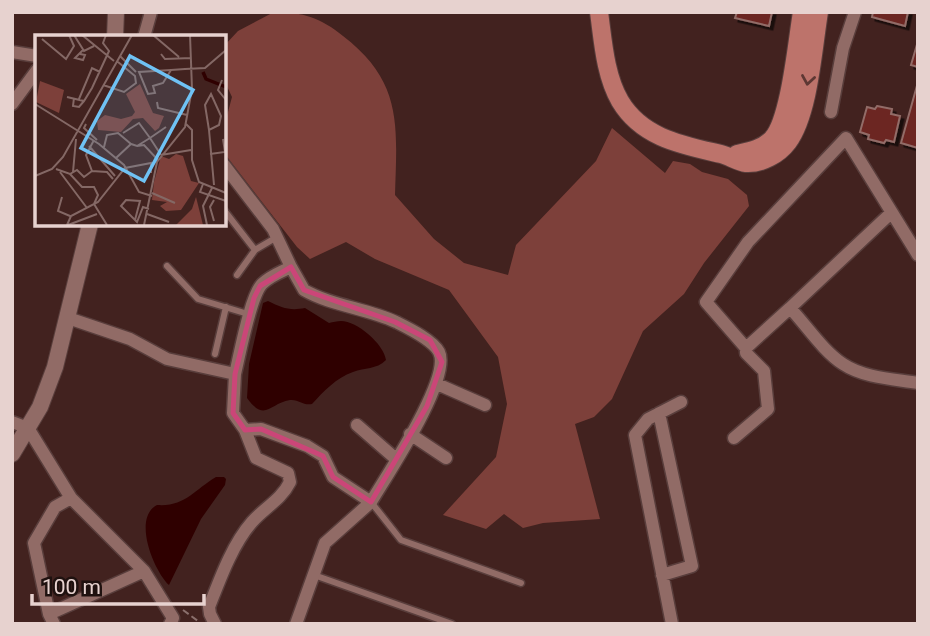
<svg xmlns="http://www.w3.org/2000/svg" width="930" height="636" font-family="Roboto,sans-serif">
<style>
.green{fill:#7d403a}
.water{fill:#2f0000}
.building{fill:#6c2521;stroke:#926c67;stroke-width:2;filter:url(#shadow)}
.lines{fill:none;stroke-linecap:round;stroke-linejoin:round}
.service-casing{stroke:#593e3c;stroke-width:9}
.minor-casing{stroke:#593e3c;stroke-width:15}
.tertiary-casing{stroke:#593e3c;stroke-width:18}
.primary-casing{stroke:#593e3c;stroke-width:20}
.path{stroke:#8a6f6c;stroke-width:2;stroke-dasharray:7 3.5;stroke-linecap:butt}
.service{stroke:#916b66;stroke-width:6}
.minor{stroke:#916b66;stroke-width:12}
.tertiary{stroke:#916b66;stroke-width:16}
.primary{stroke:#bd736b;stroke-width:18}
.oneway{stroke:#5e3834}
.marked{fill:none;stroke:#cb4678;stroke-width:5;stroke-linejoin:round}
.inset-river{fill:none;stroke:#2f0000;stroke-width:3.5}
.inset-road{fill:none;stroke:#846865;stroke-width:2}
.view{fill:#6fc2f4;fill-opacity:0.15;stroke:#6fc2f4;stroke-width:3.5}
.inset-edge{fill:none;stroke:#e7d2cf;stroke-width:3.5}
</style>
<defs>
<filter id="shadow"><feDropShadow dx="3.5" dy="3.5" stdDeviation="0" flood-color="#0009"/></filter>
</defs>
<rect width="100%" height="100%" fill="#42221f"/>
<path class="green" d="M274 12C303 12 321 18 343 36 403 82 397 126 395 195L434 239 464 263 508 275 516 245 596 161 612 128 665 173 673 161 690 164 702 172 728 179 747 195 749 206 704 263 684 294 643 331 612 399 594 417 575 424 600 519 543 523 523 528 504 514 486 529 443 515 496 457 507 404 498 357 449 290 375 259 346 242 310 259 297 247 224 153V127L232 97 224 80V46L238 31Z"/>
<path class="water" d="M268 301C282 308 290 311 305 308L329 323C333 322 337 321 341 321 357 321 384 344 386 360 376 370 365 367 353 372 336 378 324 391 312 404 303 406 299 399 290 400 270 403 265 423 247 398L249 364 263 303Z
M216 477H224L226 479 225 485 201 519 169 585C154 571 132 518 157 505 185 507 194 490 216 477Z"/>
<path class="building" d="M737 12H772L769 26 735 18Z
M873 12H908L905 26 872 17Z
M918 41V67L911 65Z
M918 82V148L901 143Z
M877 106 892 109 891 114 900 116 894 142 886 140 884 143 868 139 869 135 860 132 867 107 875 109Z"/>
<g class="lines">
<g class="service-casing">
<path id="service" d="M224 210 255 250 277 237
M167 266 198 299 248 314
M237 275 255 250
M215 354 226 307
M371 502 401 540 521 583
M314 575 452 624"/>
</g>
<g class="minor-casing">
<path id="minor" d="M144 37 151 12
M12 52 37 56
M12 104 37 70
M831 112 843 48 855 12
M224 165 273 229 291 267C281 272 270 276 262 284 250 297 240 354 235 374
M918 255 846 138 748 242 706 302 746 348 790 308C807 326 823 351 843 364 864 378 894 379 918 383
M291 267 304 290C332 306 366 308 396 322 408 328 433 340 439 352 452 378 387 475 371 502
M790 308 891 213
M68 318 130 339 167 359 235 374 233 413 245 430 261 429 307 446 323 456 333 477 371 502 325 543 296 624
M437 384 485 405
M659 413 692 566 662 575
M12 422 28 428 71 498 144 571 173 618 170 624
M357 425 396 459
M410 434 446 458
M734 438 768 409 764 371 746 353V348
M49 614 144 571
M54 624 49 614 34 543 55 507 71 498
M215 624 210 614 209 607C220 579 232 545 252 522 264 508 281 500 290 482L288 473 256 458 245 430
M672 624 635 435 648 419 681 402"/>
</g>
<g class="tertiary-casing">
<path id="tertiary" d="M115 37 116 12
M12 454 40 407 55 367 90 224"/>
</g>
<g class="primary-casing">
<path id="primary" d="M599 12C603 41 605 75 620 101 642 138 682 145 721 154 729 156 738 162 746 163 762 164 779 154 788 142 809 114 813 48 819 12
M737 154C750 151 762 149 772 139 790 120 797 41 802 12"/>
</g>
<path class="path" d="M183 610 198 621"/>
<use href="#service" class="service"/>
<use href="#minor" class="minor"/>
<use href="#tertiary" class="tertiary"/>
<use href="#primary" class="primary"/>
</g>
<defs><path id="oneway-chevron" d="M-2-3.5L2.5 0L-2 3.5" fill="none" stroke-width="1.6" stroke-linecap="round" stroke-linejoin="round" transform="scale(1.75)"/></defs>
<use class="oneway" href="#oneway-chevron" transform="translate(808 80) rotate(99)"/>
<path class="marked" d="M291 267 304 290 395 322 430 340 442 362 427 406 371 502 333 477 323 456 261 429 245 430 233 413 235 374 254 298 260 286Z"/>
<g transform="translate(35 35)">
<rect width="191" height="191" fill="#42221f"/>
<path d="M5 46 29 55 24 78 1 67ZM105 49 118 78 129 81 124 93 120 96 108 83 98 84 86 97 63 95 62 86 70 80 86 84 97 81 100 77 91 59ZM141 119 148 121 156 146 164 148 146 175 131 176 125 171 132 167 117 165 119 147 126 121 134 124ZM161 162 168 190H141L157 174Z" fill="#7d403a"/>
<path class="inset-river" d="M168 37 171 44 191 52"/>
<path class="inset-road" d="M39 0 49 16 59 11M47 0 79 26M118 0 144 22M7 4 31 24 39 11 34 0M45 19 50 20 48 25 40 23 48 15M126 19 130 24 156 23M85 21 101 37M136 35 128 48 118 51 120 58 113 59 104 37 136 35 150 34 170 33 191 15M187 45 183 55 191 65M68 50 89 57 101 48 100 41 83 27M176 59 186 81 184 90 174 95 170 70ZM32 62 49 66 57 53 74 16 68 8 71 0M39 63 38 71 44 72 49 66M44 64 57 33 65 37M122 67 123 73 152 80M0 69 64 109 89 130 104 157 117 161M51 89 49 93 62 105M151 89 157 95V125L164 147 191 158M174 95 179 150M88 98 104 88 115 103 131 92M54 111 80 141M102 111 109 110 123 125M69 112 72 100 83 98 96 109M175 119 190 117 188 104M126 120 156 115M81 123 96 109 102 111 115 103 126 120M21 134 35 139 42 135 49 142 57 136 72 137 78 144M57 136 51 120 59 105M25 137 52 173M38 137 41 104M35 139 47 152H59L63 160 59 169 72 190M0 141 17 134 28 122 97 0M168 149 165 157 191 166M117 158 140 168M27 162 23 176 35 181M179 165 175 172 179 186M112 179 134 187M100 185 105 166 91 165 86 171 102 187 108 172 114 174M32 190 36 181 63 167 90 133 116 128V138M33 190 62 179M109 190 122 127 150 92 157 54 155 0M172 190 168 171 177 153"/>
<path class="view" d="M95 21 158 55 109 146 46 113Z"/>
<rect width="191" height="191" class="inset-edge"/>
</g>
<rect width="930" height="636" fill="none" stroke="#e7d2cf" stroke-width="28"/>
<path d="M32 594v10h172v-10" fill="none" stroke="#e7d2cf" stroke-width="3.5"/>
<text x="42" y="594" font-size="21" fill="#e7d2cf" stroke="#1f110f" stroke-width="5" paint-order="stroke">100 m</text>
</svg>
